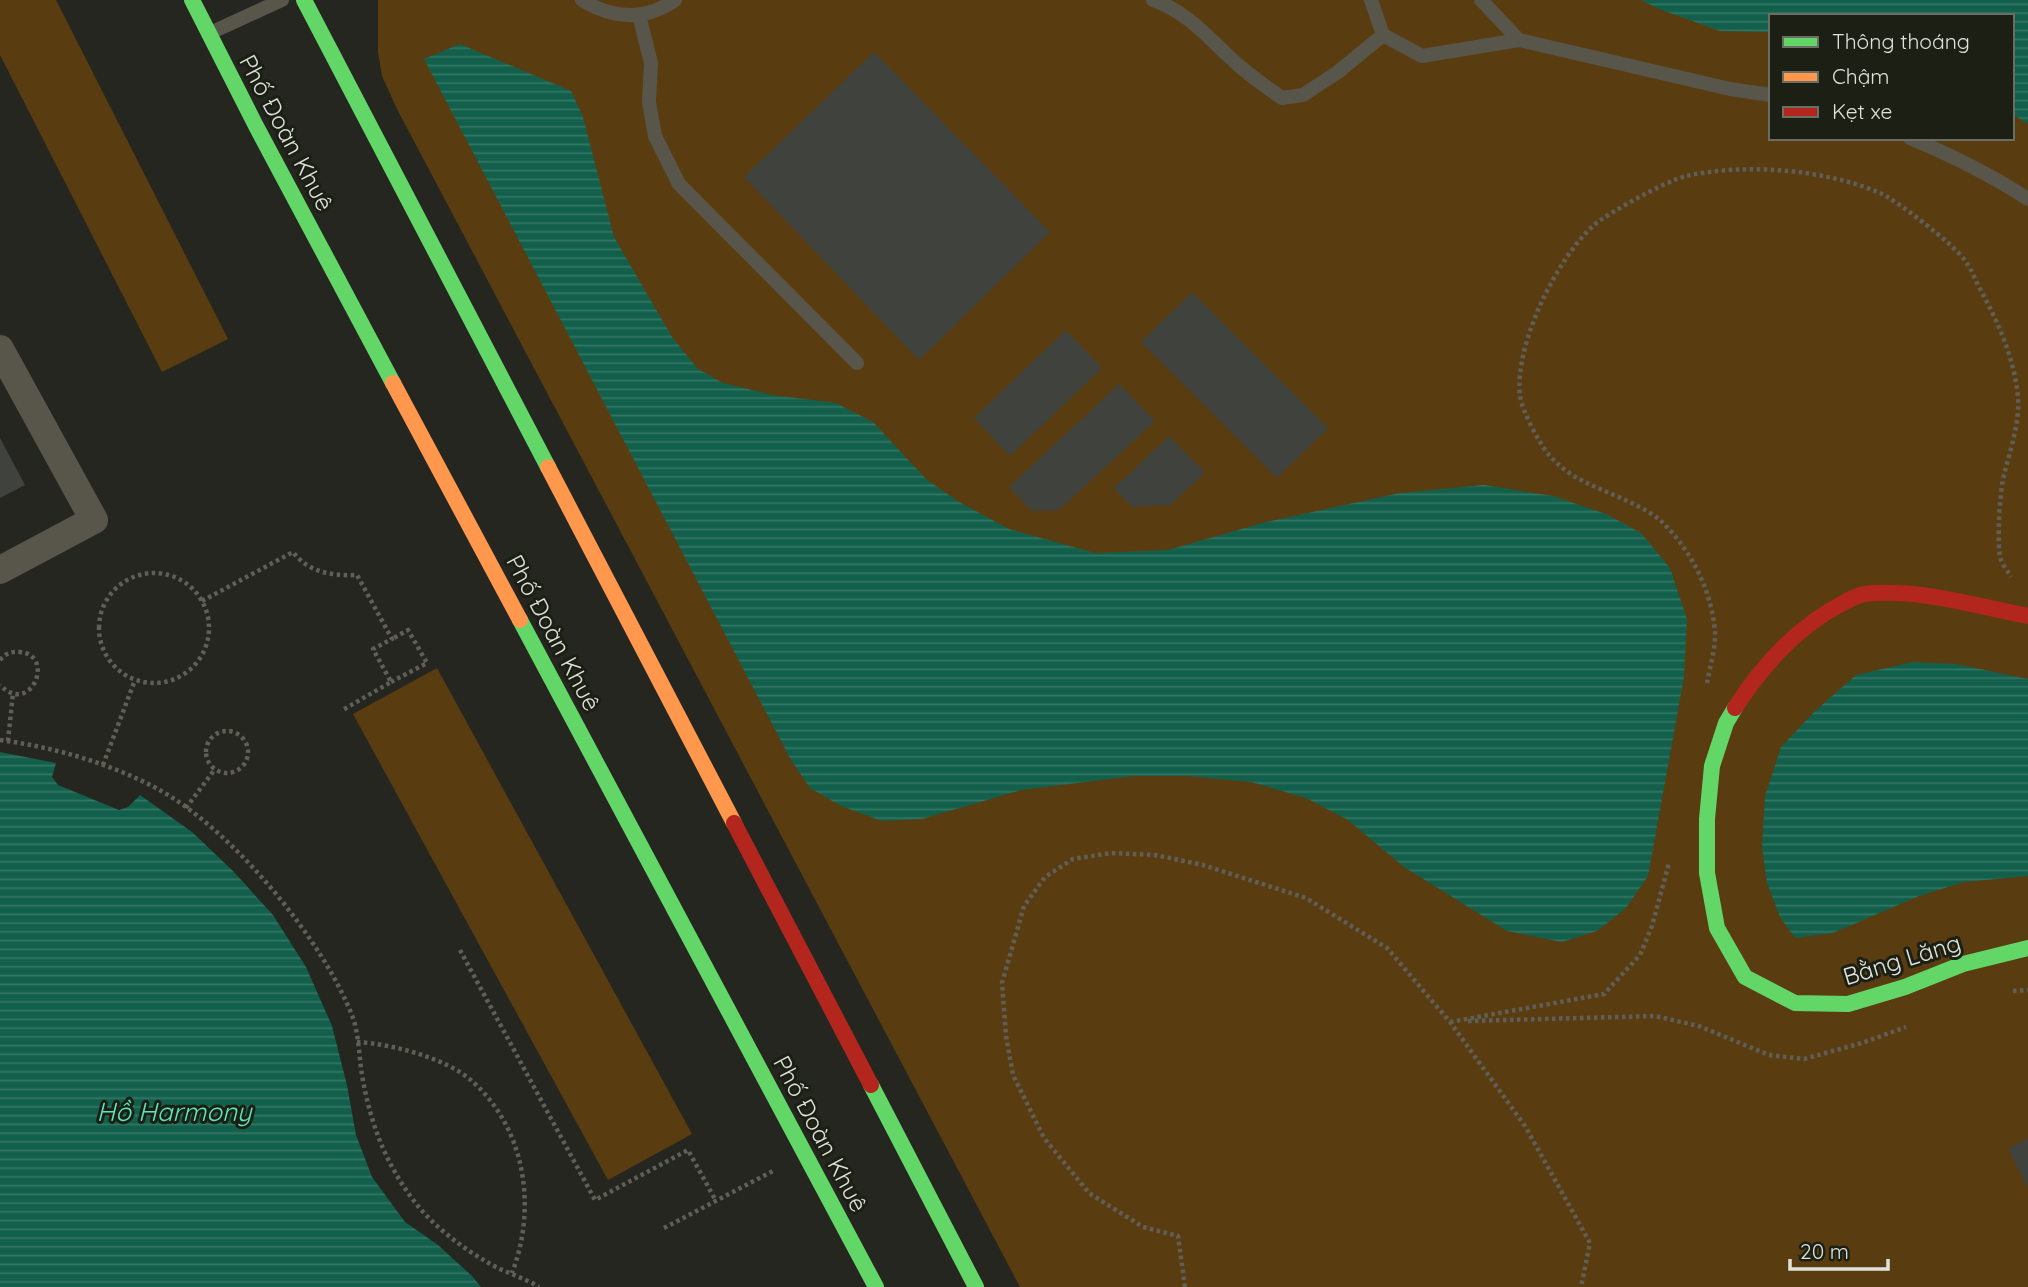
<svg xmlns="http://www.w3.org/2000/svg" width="2028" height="1287" font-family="Quicksand,sans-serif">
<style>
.grass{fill:#5a3c11;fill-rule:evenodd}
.water{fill:url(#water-rules)}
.building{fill:#40433d}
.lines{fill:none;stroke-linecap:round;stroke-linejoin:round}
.path{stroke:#605f57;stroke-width:4.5;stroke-dasharray:3.5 3.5;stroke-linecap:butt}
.lane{stroke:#58564b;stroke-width:14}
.street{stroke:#58564b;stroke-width:28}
.fast{stroke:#63d668;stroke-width:16}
.slow{stroke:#ff974d;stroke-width:16}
.jam{stroke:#b3261e;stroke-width:16}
.labels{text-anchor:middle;stroke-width:6;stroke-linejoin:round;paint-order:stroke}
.street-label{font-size:24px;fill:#dfe2da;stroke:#1c1f14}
.water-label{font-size:26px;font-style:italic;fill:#5be7bd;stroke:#1c1f14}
</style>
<defs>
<pattern id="water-rules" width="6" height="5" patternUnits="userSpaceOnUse" patternTransform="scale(1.75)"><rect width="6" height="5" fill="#125f4b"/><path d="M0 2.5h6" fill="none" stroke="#347664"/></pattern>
</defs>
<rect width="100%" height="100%" fill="#252620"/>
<path class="grass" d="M0 0H56L228 339 162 372 0 55Z
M378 0H2028V1287H1020L397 109 382 76 378 52ZM1771 16H2012V138H1771Z
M437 668 692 1134 608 1180 353 714Z"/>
<path class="water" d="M1641 0H2028V124L2012 114V16H1771V32L1720 31 1659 9Z
M460 44 571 91 583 117 614 237 672 337 698 369 723 383 772 395 836 403 873 422 927 480 959 502 1009 529 1095 553 1168 550 1266 522 1400 493 1484 485 1553 496 1606 514 1641 533 1670 568 1687 619 1684 677 1648 876 1626 908 1597 931 1562 942 1507 931 1404 867 1348 820 1306 798 1251 782 1187 776H1134L1021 790 922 819 882 821 841 806 810 788 791 760 424 59Z
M1912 662 1956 664 2028 679V876L1964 882 1919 896 1833 933 1795 938 1780 917 1767 883 1762 847 1765 796 1781 747 1814 712 1856 675Z
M0 752 56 763 52 777 58 785 119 810 128 807 140 795 192 832 232 870 273 915 306 967 332 1026 347 1085 356 1135 372 1177 405 1222 438 1245 472 1276 481 1287H0Z"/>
<path class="building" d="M874 52 1050 232 919 360 744 177Z
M1192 292 1328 428 1277 478 1141 342Z
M1066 330 1102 368 1010 456 974 418Z
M1119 384 1155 421 1059 510 1032 511 1009 487Z
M1169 436 1205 473 1170 505 1132 507 1114 488Z
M0 438 25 485 0 498Z
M2028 1138V1188L2008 1149Z"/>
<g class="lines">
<path class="path" d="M99 628a55 55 0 1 1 110 0a55 55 0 1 1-110 0Z
M202 601 293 552C309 573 333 576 357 575L392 639 373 649 391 682 341 711
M0 660C5 654 11 651 20 652 56 655 31 717 0 685
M391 682 427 663 408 630 392 639
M1707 683C1710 667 1716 647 1715 631 1711 589 1691 550 1661 521 1651 512 1634 504 1621 498 1594 486 1570 479 1549 455 1539 443 1522 411 1520 396 1514 346 1556 259 1594 225 1608 213 1668 180 1686 176 1745 163 1824 169 1880 193 1896 200 1953 244 1963 258 1970 266 1974 277 1979 287 1998 322 2014 357 2018 397 2020 423 2010 450 2004 475 2000 489 1996 547 2001 560 2003 566 2008 571 2011 577
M206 752a21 21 0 1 1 42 0a21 21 0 1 1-42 0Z
M0 740C53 747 109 763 156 788 231 828 323 939 353 1018 359 1035 359 1057 362 1075 370 1122 385 1163 414 1201 432 1225 461 1247 487 1262 503 1272 523 1277 539 1287
M8 741 13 693
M103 765 135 680
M186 808 215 769
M460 950 595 1200 688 1150 716 1201
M2013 991 2028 990
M1468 1021 1655 1016 1699 1026 1769 1055 1804 1059 1862 1043 1906 1027
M1450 1022 1604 994 1640 955 1652 926 1669 863
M357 1042C392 1044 446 1058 472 1081 526 1129 537 1208 512 1273
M664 1228 773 1171
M1185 1287 1178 1236 1143 1227 1089 1193 1044 1138 1013 1075 1006 1036 1002 983 1024 906 1045 877 1073 859 1111 853 1155 855 1203 865 1306 898 1387 948 1450 1022 1525 1126 1590 1243 1581 1287"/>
<path class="lane" d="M582 0C613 19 645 21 675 0
M1153 0C1190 12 1214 45 1243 69 1255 79 1269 89 1282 98L1303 95 1338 72 1383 35 1422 56 1519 40 1730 89 1771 95
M1371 0 1383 35
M1481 0 1519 40
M639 15 651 63 649 102 655 136 679 184 857 363
M210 33 282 0
M1910 138C1951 155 1991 175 2028 199"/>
<path class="street" d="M0 349 94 520 0 570"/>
<path class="fast" d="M192 0 256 126 393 383
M304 0 548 467
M520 620 876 1287
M1735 708 1726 723 1712 766 1707 819V873L1717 928 1745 977 1795 1003 1848 1004 1905 987 1963 964 2028 948
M871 1085 976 1287"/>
<path class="slow" d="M393 383 520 620
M548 467 734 823"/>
<path class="jam" d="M1735 708C1763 664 1798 626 1845 602 1851 599 1858 595 1865 594 1918 588 1976 606 2028 616
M734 823 871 1085"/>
</g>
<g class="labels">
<g class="street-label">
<text transform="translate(286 133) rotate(62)" y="8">Phố Đoàn Khuê</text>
<text transform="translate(553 633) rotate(62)" y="8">Phố Đoàn Khuê</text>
<text transform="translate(1902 960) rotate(-17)" y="8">Bằng Lăng</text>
<text transform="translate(820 1134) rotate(62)" y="8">Phố Đoàn Khuê</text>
</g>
<g class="water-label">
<text x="174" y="1121">Hồ Harmony</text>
</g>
</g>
<rect x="1769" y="14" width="245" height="126" fill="#1c1f14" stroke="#6a6d63" stroke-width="2"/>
<rect x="1783" y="37" width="35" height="10" fill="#63d668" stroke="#6a6d63" stroke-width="2"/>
<text x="1832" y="49" font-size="21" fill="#dfe2da">Thông thoáng</text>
<rect x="1783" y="72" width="35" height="10" fill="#ff974d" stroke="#6a6d63" stroke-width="2"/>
<text x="1832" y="84" font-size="21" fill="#dfe2da">Chậm</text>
<rect x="1783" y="107" width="35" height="10" fill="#b3261e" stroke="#6a6d63" stroke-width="2"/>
<text x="1832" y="119" font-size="21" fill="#dfe2da">Kẹt xe</text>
<path d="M1790 1259v10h98v-10" fill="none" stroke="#dfe2da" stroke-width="3.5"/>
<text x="1800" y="1259" font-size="21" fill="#dfe2da" stroke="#1c1f14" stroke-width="5" paint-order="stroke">20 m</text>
</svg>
